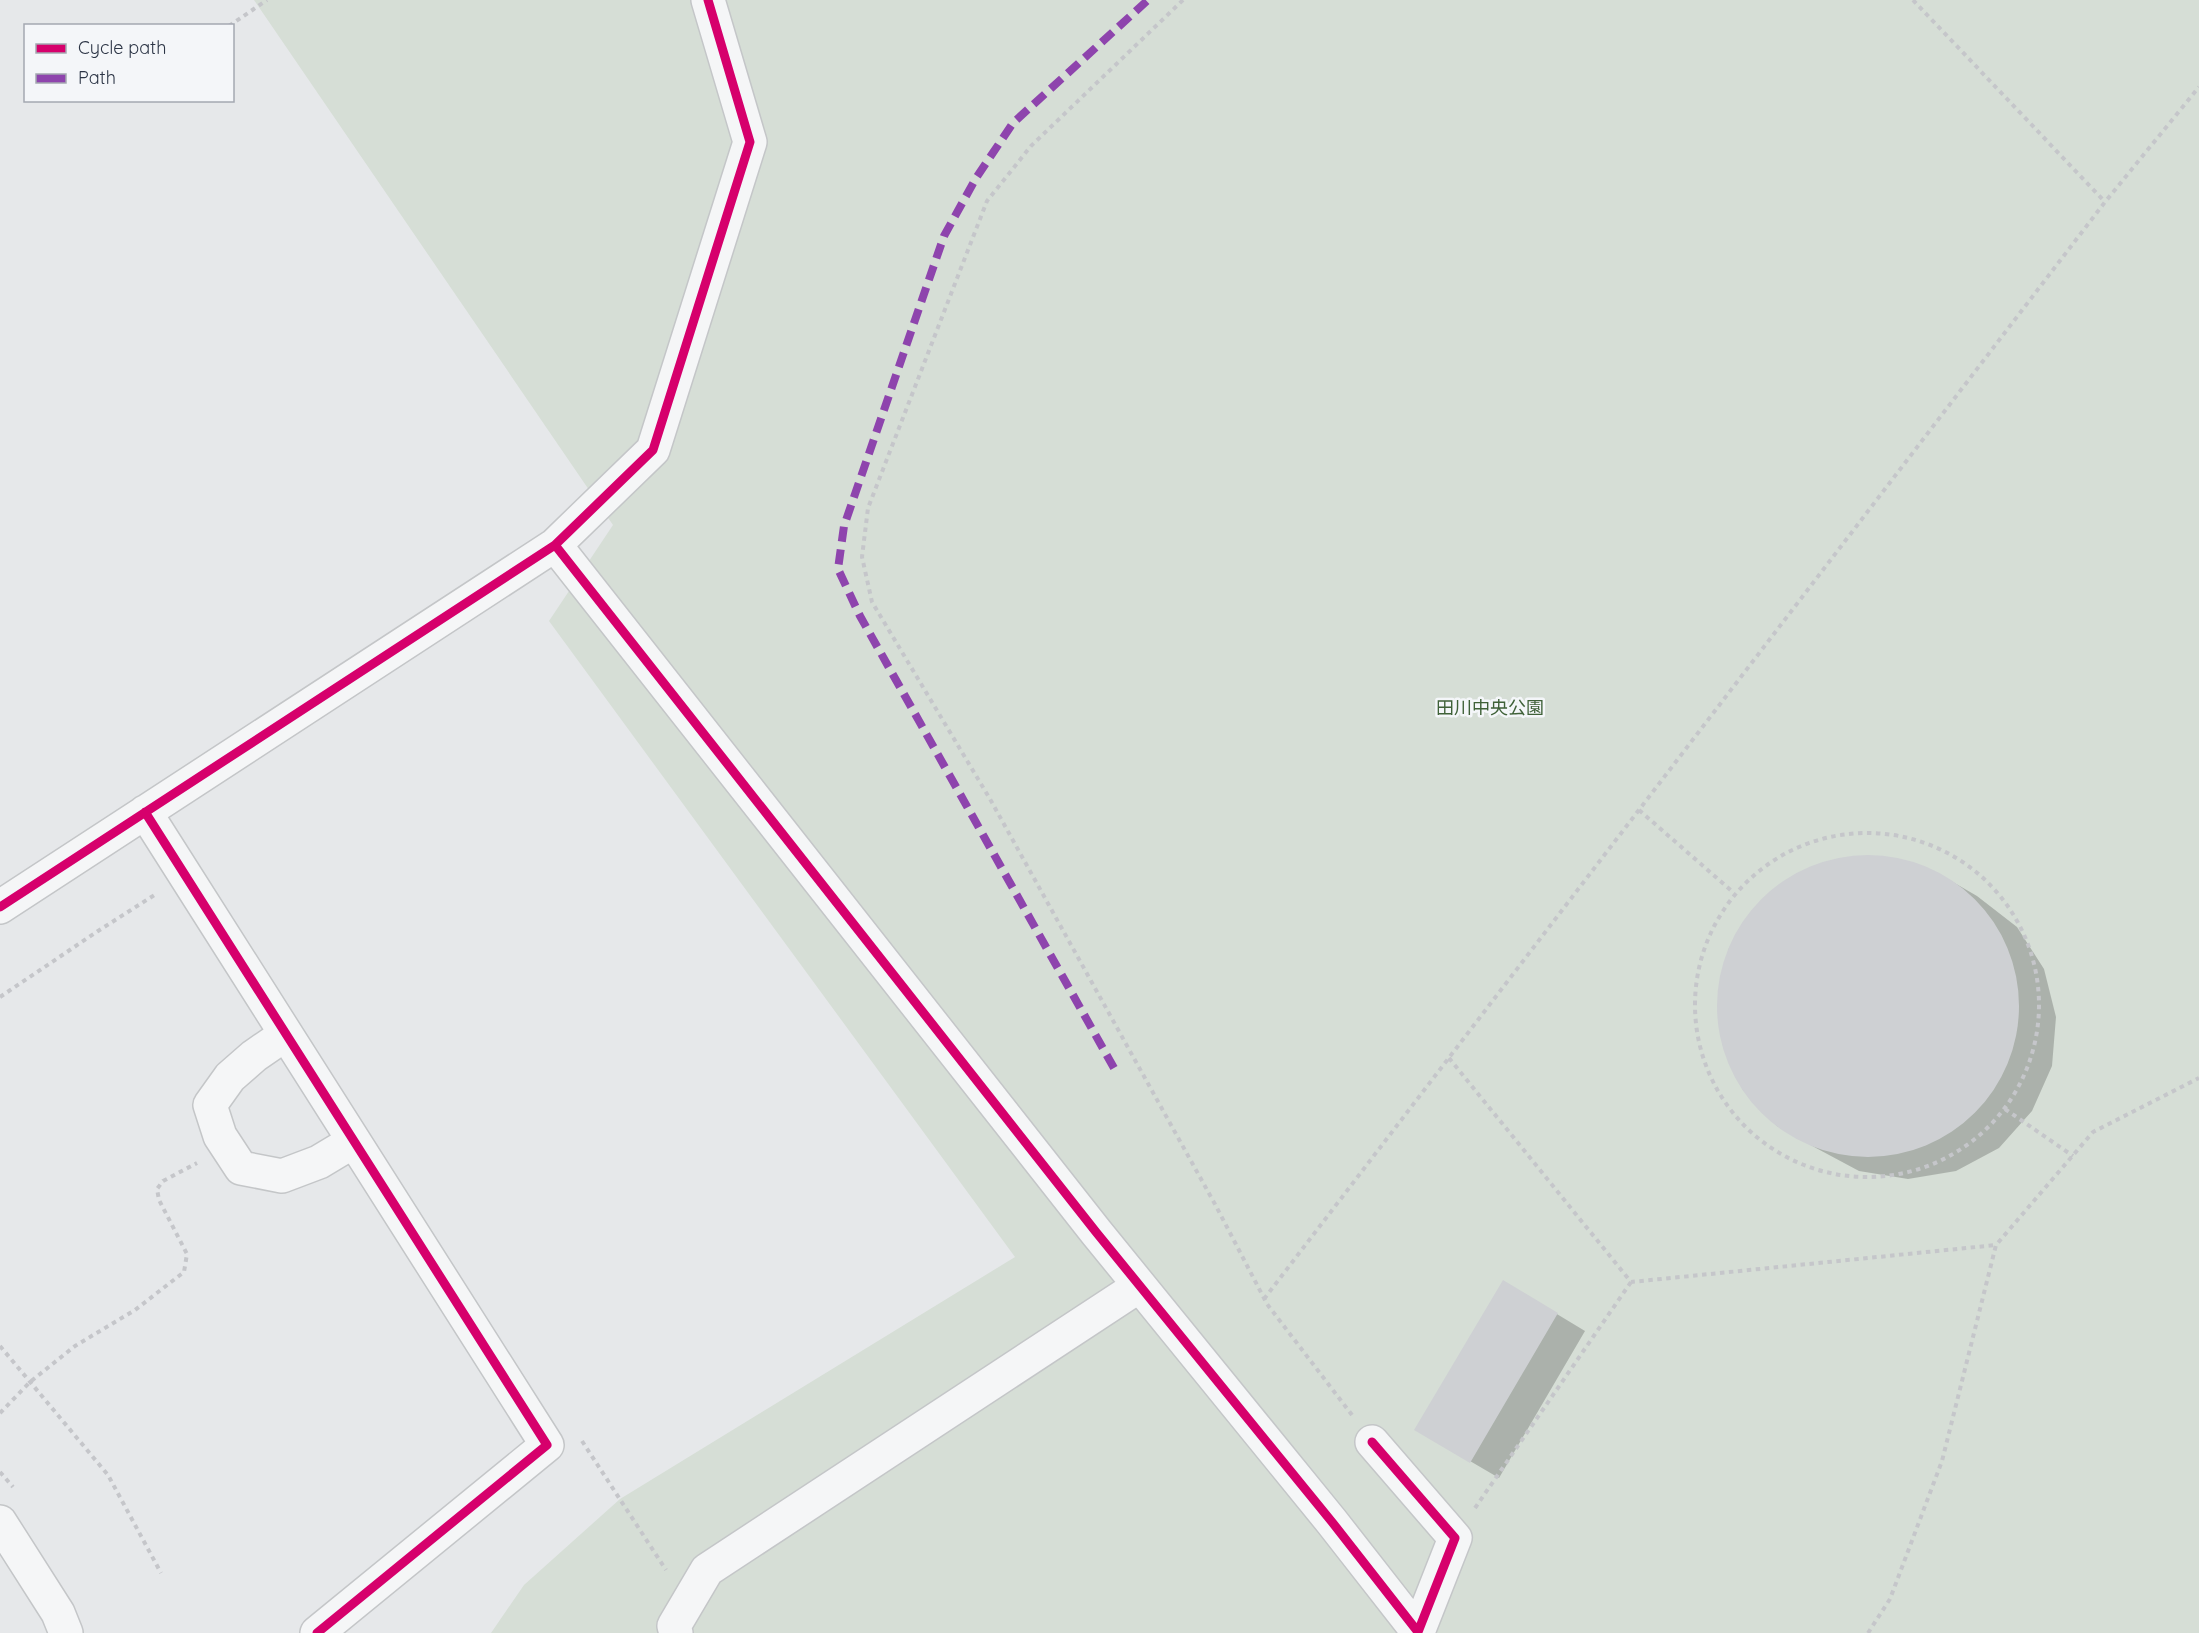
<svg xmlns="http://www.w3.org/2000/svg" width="2199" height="1633" font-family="Quicksand,'Noto Sans JP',sans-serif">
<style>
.green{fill:#d6ded6}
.shadow{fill:#0003}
.building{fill:#ced0d3}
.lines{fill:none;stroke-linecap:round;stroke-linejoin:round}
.minor-casing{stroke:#c4c6c8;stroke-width:36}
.path{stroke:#c5c6ca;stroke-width:4;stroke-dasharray:4.5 4.5;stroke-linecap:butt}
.minor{stroke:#f5f6f7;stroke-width:33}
.quiet{stroke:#8e44ad;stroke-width:8;stroke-dasharray:15 8;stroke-linecap:butt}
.cycleway-casing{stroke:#f4f6f9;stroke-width:13}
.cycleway{stroke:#d6006c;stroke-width:9}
.labels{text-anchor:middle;stroke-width:5;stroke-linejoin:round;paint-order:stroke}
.park-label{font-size:18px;fill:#3f6138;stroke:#f4f6f9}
</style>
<rect width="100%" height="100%" fill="#e6e8ea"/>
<path class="green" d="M254 0H2199V1633H491L524 1585 620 1499 1015 1257 549 621 613 525Z"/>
<path class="shadow" d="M1842 858H1892L1939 874 1977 896 2017 927 2044 969 2056 1017 2052 1066 2032 1111 1999 1148 1956 1171 1908 1179 1859 1171 1816 1148 1777 1126 1743 1090 1723 1046 1718 997 1729 948 1756 906 1795 875Z
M1532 1299 1585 1331 1499 1478 1417 1430Z"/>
<path class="building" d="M1717 1006a151 151 0 1 1 302 0a151 151 0 1 1-302 0Z
M1503 1280 1558 1313 1470 1463 1414 1430Z"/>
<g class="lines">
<g class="minor-casing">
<path id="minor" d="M555 545 1096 1232 1332 1522 1418 1632 1455 1538 1372 1442
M145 812 547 1445 317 1633
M0 907 555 545 653 450 750 142 708 0
M286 1034 254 1056 230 1077 210 1105 220 1136 241 1168 282 1176 319 1162 354 1141
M0 1522 58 1613 66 1633
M676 1633 674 1626 707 1570 1139 1286"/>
</g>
<path class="path" d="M1183 0 1031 146 987 201 868 508 862 557 872 602 990 799 1216 1206 1267 1304 1352 1415
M1913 0 2105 202
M229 26 267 0
M1639 810 1734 893
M1695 1005a172 172 0 1 1 344 0a172 172 0 1 1-344 0Z
M0 997 98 931 156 894
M1449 1058 1631 1282 1996 1245
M2005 1109 2073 1156
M1264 1299 2105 202 2199 87
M0 1346 108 1475 161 1573
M0 1413 30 1382 75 1346 135 1310 184 1272 187 1254 159 1200 157 1189 163 1181 197 1163
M582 1441 666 1570
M0 1472 13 1487
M1475 1508 1631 1282
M1868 1633 1890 1599 1942 1461 1996 1245 2093 1132 2199 1078"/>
<use href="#minor" class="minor"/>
<path class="quiet" d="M1114 1068 860 616 838 569 844 526 944 236 976 178 1013 123 1148 0"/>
<g class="cycleway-casing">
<path id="cycleway" d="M555 545 1096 1232 1332 1522 1418 1632 1455 1538 1372 1442
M145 812 547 1445 317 1633
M0 907 555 545 653 450 750 142 708 0"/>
</g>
<use href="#cycleway" class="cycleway"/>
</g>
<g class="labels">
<g class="park-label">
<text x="1490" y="714">田川中央公園</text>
</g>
</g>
<rect x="24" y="24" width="210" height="78" fill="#f4f6f9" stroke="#a4a8b1" stroke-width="1.5"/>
<rect x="36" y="44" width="30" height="9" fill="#d6006c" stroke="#a4a8b1" stroke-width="1.5"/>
<text x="78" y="54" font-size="18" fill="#2b3445">Cycle path</text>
<rect x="36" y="74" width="30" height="9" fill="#8e44ad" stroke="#a4a8b1" stroke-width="1.5"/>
<text x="78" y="84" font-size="18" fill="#2b3445">Path</text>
</svg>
